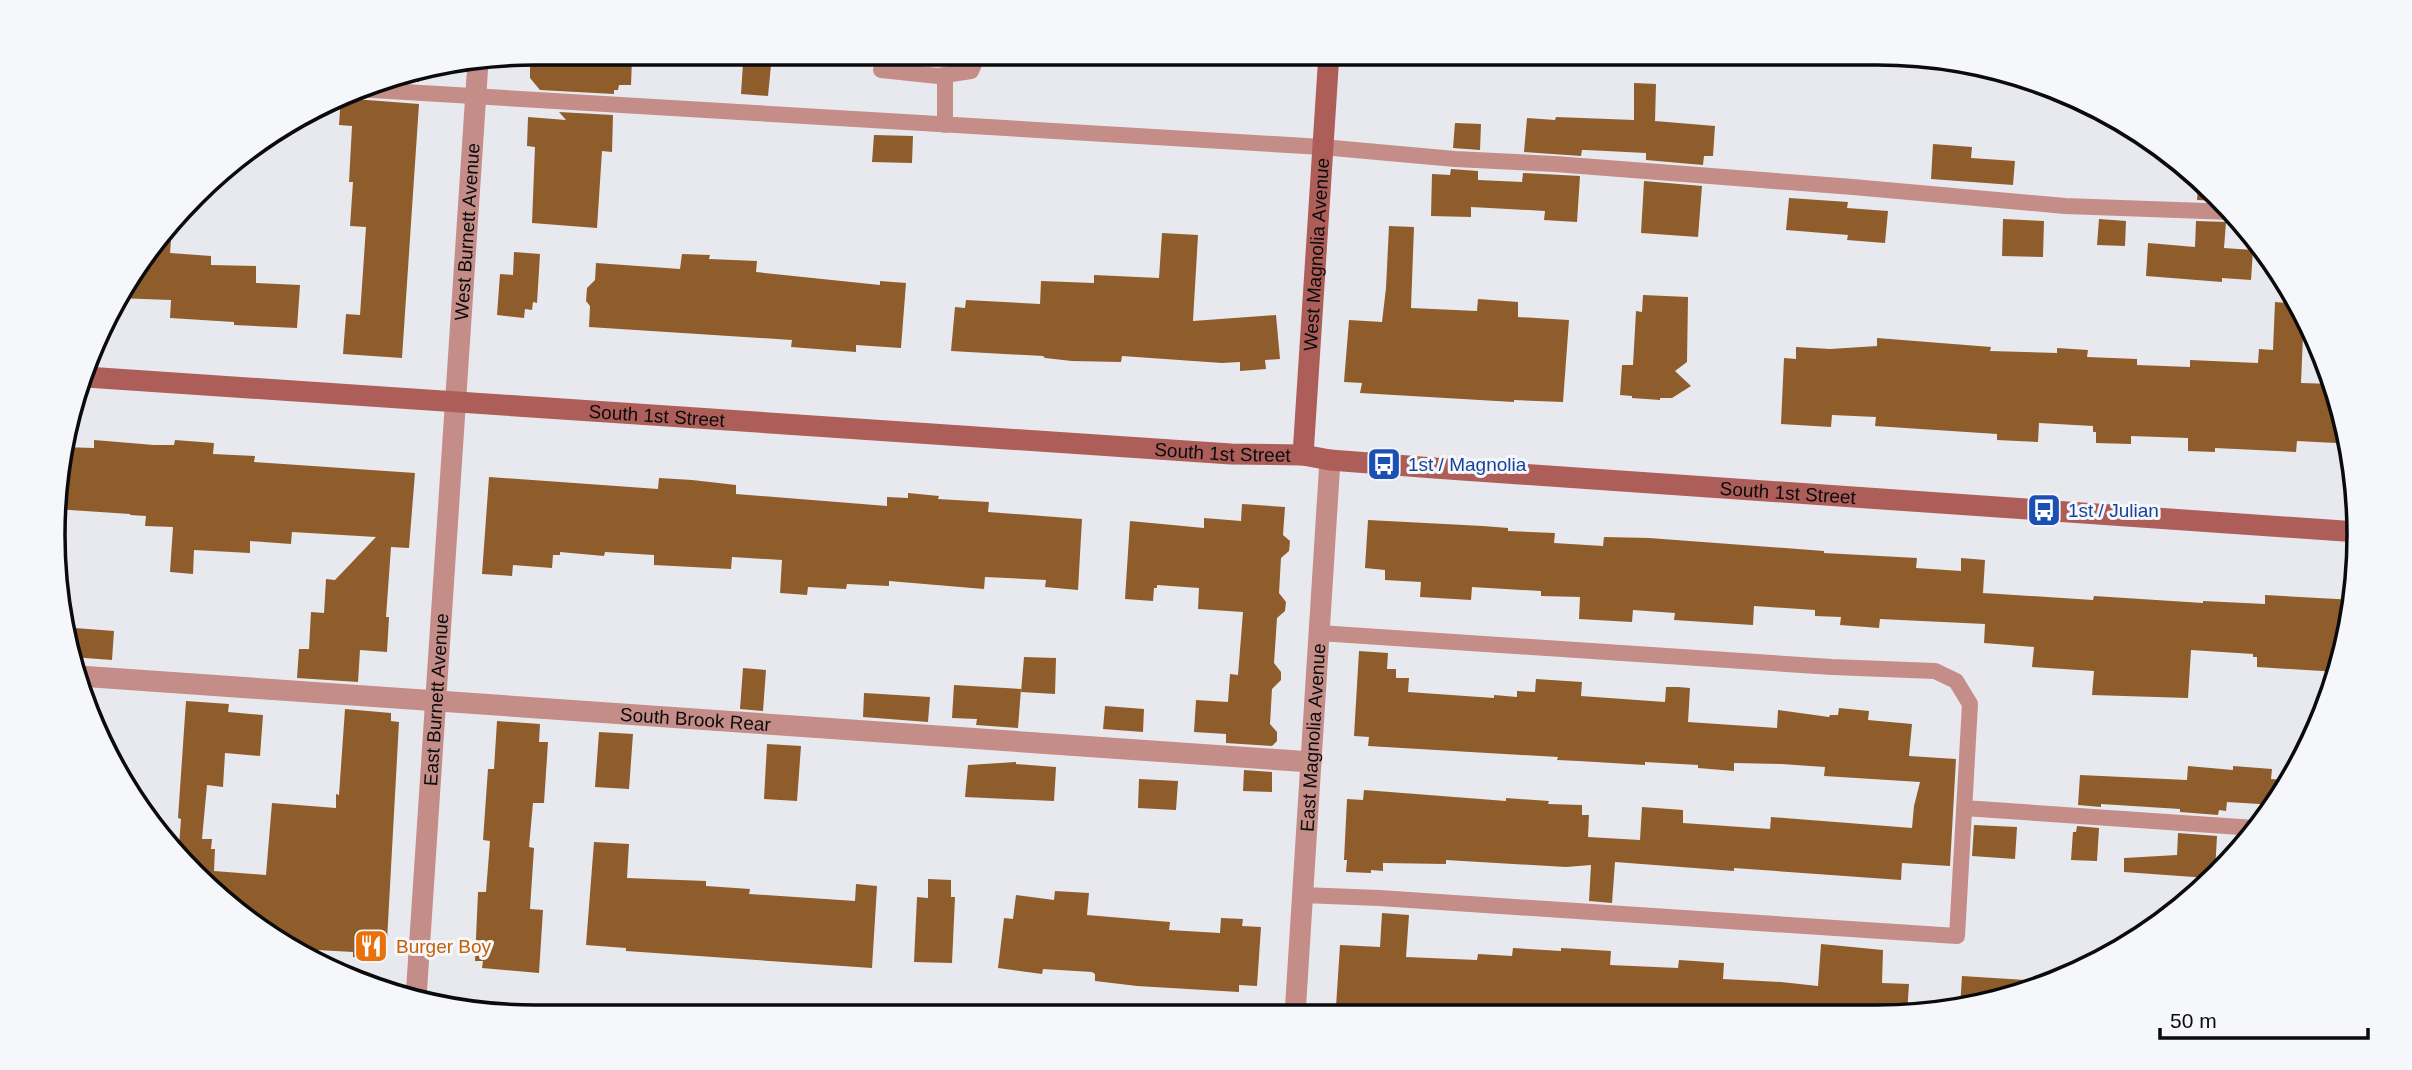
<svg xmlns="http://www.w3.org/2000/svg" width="2412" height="1070" font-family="Arial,sans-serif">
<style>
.building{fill:#8f5d2b}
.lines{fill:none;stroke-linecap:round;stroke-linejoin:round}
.lane{stroke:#c48d88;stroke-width:16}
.street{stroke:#c48d88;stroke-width:21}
.secondary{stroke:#ad5e59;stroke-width:21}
.labels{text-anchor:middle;stroke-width:6;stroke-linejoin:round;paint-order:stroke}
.street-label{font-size:19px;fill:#0b0b0d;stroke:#f6f7fb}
.transit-label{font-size:19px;fill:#164399;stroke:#f6f7fb;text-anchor:start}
.food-label{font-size:19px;fill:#c56008;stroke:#f6f7fb;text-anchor:start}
.rim{fill:none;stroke:#0b0b0d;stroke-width:3.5}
</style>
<rect width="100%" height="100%" fill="#e8e9ee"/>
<path class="building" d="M536 52 622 54 621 58 632 59 631 85H619L618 90H614V94L540 90 530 78V65L536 62Z
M743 63 771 65 768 96 741 94Z
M420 72 419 82 376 80 380 78Z
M1634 83 1656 84 1655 121 1715 126 1713 156H1704L1703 165 1646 160V153L1586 150H1582L1581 156 1524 152 1527 118 1555 120 1556 117 1634 120Z
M346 94 354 99 419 104 402 358 343 354 346 314 360 315 366 227 350 226 353 182H349L352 126 339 125 341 96Z
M559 112 613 115 612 152 602 151 597 228 532 223 535 147 527 146 528 117 566 120Z
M1455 123 1481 124 1480 150 1453 148Z
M874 135 913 136 912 163 872 162Z
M1933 144 1972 147 1971 158 2015 161 2013 185 1931 179Z
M1451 169 1478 171V180L1522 182 1523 173 1580 176 1577 222 1544 220 1545 211 1471 207V217L1431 216 1432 174 1450 175Z
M2199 176 2210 189 2222 201 2197 200Z
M1644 181 1702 186 1698 237 1641 233Z
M1789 198 1848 202 1847 208 1888 211 1885 243 1847 240 1848 235 1786 230Z
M2003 219 2044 221 2043 257 2002 256Z
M2099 219 2126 221 2125 246 2097 245Z
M2196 221 2226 222 2224 248 2253 250 2251 280 2222 278V282L2146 276 2148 243 2195 247Z
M1389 226 1414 227 1411 308 1477 311 1478 299 1518 302V317L1569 320 1563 402 1514 400V402L1360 393 1362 383 1344 382 1349 320 1382 322 1386 288Z
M172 227 170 253 211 256V265L256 266V283L300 285 297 328 234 325V322L170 318 171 300 116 298Z
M1162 233 1198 235 1193 321 1276 315 1280 359 1265 360 1266 369 1240 371V362L1222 363 1122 356 1121 362 1072 361 1045 358 1043 356 951 351 955 307 965 308 966 300 1040 304 1041 281 1094 283V275L1159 278Z
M514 252 540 254 537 303 533 302 532 310 525 309 524 318 497 315 500 274 513 275Z
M682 254 710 255 709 259 757 261 756 272 880 285V281L906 283 901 348 856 345V352L791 347 792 340 589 327 590 306 586 301 587 288 595 280 596 263 680 269Z
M1643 295 1688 297 1687 362 1675 371 1691 386 1672 398H1660V400L1632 398V396L1620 395 1622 365H1633L1636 311 1642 312Z
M2275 302 2299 304 2304 312 2301 383 2333 384 2344 414H2337L2336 443 2297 441 2296 452 2215 448V452L2188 451V438L2131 436V444L2096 443V432H2093V426L2039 423 2038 442 1997 440V434L1875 426 1876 417 1832 415 1831 427 1781 424 1784 358 1796 359V347L1830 349 1877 346V338L1991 347 1990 351 2057 353V348L2088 350 2087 357 2137 359V365L2190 367V360L2258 363 2259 349 2273 350Z
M94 440 154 445H174L175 440 214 443 213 454 255 456 254 462 415 473 409 548 391 547 386 617H389L387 652 360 650 358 682 297 678 299 649H309L311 612 324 613 326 579 335 580 376 537 292 532 291 544 250 541V553L194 550 193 574 170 572 173 527 145 526 146 516 130 515V514L55 509 61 447 94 448Z
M489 477 658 489 659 478 692 480 736 485V494L887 506V497L908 498V493L939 496 938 499 989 502 988 512 1082 519 1078 590 1045 587 1046 580 985 577 984 589 889 581V586L847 584 846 589 808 587 807 595 780 593 782 560 732 557 731 569 654 565V555L605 552 604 556 560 552V555H553L552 568 513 565 512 576 482 574Z
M1242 504 1285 507 1283 535 1290 541 1289 551 1281 558 1279 593 1286 602 1285 611 1277 618 1274 663 1281 672V680L1272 689 1270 724 1277 732V741L1272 746 1226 743V734L1194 732 1196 700 1228 702 1230 674 1238 675 1243 612 1198 609 1199 588 1157 585V588H1154L1153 601 1125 599 1130 521 1204 528V518L1241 521Z
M1368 520 1483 526 1508 528V531L1555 533 1554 543 1603 546 1604 537 1649 538 1824 551V553L1917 558 1916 568 1961 571V558L1985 560 1983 593 2093 600 2094 596 2203 603V601L2265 604V595L2355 600 2338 672 2257 667V657H2253V654L2191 650 2188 698 2092 695 2094 671 2032 667 2034 647 1984 643 1985 624 1880 619 1879 628 1840 625 1841 617 1815 616V610L1754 606 1753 625 1674 620 1675 613 1633 610 1632 622 1579 619 1580 597 1541 596V591L1472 587 1471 600 1420 597 1421 582 1385 580V570L1365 568Z
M62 627 114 631 112 660 72 657Z
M1359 651 1388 653 1387 669H1396V678H1409L1408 692 1494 698V695L1517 697V691L1535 692 1536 679 1582 682 1581 696 1665 702 1666 687H1678L1690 688 1688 722 1777 728 1778 710 1829 717 1830 715H1838L1839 708 1869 711 1868 720 1912 724 1909 756 1956 759 1950 866 1902 863 1901 880 1734 868V871L1615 862 1612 903 1589 901 1591 865 1566 867 1446 860V864L1383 863V871L1371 870V873L1346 872 1347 860H1344L1347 799 1363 800 1364 790 1506 801V798L1549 801 1548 804 1582 805V815H1589L1588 837 1640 840 1642 807 1683 810V823L1770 829 1771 817 1912 828 1914 806 1920 782 1824 776 1825 767 1781 764 1734 763V771L1698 768V765L1645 762V765L1579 761 1557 760 1558 757 1368 746 1369 737 1354 736Z
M1024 657 1056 658 1055 694 1021 692Z
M743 668 766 670 763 711 740 709Z
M954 685 1021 689 1018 728 976 725 977 719 952 718Z
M864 693 930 697 928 722 863 717Z
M186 701 229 704 228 712 263 715 260 756 225 753 223 787 207 785 202 839H212L211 849H215L214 871 266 875 272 803 336 808V794L339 795 345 709 391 713V721L399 722 386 959 353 957V952L300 949 241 918 178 859 181 819 178 818Z
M1105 706 1144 709 1143 732 1103 729Z
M497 721 540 724 539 742H548L544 803H533L529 847 534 848 530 909 543 910 539 973 482 968 483 961H475L478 892H486L490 841 483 840 488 769H494Z
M599 732 633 734 629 789 595 787Z
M767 744 801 746 797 801 764 799Z
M1016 762V764L1056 767 1054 801 965 797 968 765Z
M2188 766 2233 770V766L2272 769 2271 779 2289 780 2276 805 2227 802 2226 811 2219 810 2218 815 2180 812V809L2101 804V807L2078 805 2080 775 2187 780Z
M1244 770 1272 772V792L1243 791Z
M1139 779 1178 781 1176 810 1138 808Z
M1974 825 2017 827 2015 859 1972 856Z
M2077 826 2099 828 2097 861 2071 860 2073 832H2076Z
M2178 833 2217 836 2215 871 2208 878 2124 872V858L2177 855Z
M594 842 629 844 627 878 706 881V886L750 889 749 894 855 901 856 884 877 886 872 968 626 951V948L586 945Z
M928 879 951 880V897H955L952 963 914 962 917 897 928 898Z
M1055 891 1089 893 1087 915 1170 922 1169 930 1220 933 1221 918 1243 919 1242 926 1261 927 1257 986 1239 985V992L1137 986 1095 981V974L1092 972 1043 969 1042 974 998 968 1004 918 1013 919 1016 895 1054 900Z
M1382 913 1409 915 1406 957 1477 960 1478 954 1512 956 1513 948 1561 951V948L1611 951 1610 965 1678 968 1679 960 1724 963 1723 979 1781 982 1818 986 1821 944 1883 950 1882 983 1909 984 1907 1013 1341 1015 1342 1007H1336L1340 945 1380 947Z
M1962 976 2044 981V985L1960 1008Z"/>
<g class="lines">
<path class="lane" d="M881 70 938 76 971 71 979 53
M355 89 1322 147 1455 159 1555 164 1853 187 2065 206 2233 212
M945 125V75
M1964 808 2255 828
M1302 895 1379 898 1957 936 1970 704 1956 681 1935 671 1832 667 1319 633"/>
<g class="street">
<path id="s1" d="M79 676 1311 762"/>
<path id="s2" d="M416 998 478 62"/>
<path id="s3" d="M1295 1015 1330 460"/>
</g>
<g class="secondary">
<path id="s4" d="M86 377 1231 454 1303 455 1330 460 1434 468 2358 532"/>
<path id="s5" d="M1303 455 1329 53"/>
<path d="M517 1014 550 1017"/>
</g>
</g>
<defs>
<g id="bus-square" transform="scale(1.75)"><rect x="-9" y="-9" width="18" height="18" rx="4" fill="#1a4fb4" stroke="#f6f7fb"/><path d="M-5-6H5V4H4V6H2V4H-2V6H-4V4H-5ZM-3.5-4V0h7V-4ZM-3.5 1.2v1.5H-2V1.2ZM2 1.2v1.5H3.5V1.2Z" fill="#fff"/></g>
<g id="restaurant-square" transform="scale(1.75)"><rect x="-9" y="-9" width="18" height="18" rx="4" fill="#e8710a" stroke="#f6f7fb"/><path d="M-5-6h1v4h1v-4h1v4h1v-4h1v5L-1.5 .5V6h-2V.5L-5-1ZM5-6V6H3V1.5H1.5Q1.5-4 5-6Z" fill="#fff"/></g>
</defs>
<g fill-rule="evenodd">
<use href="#bus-square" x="1384" y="464"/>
<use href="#bus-square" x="2044" y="510"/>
<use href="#restaurant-square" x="371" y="946"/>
</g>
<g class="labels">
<g class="street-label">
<text dy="7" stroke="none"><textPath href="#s2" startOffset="768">West Burnett Avenue</textPath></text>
<text dy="7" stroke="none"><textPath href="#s5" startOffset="201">West Magnolia Avenue</textPath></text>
<text dy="7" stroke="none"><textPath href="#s4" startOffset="572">South 1st Street</textPath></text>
<text dy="7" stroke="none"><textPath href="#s4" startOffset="1139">South 1st Street</textPath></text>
<text dy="7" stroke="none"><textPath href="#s4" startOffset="1706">South 1st Street</textPath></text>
<text dy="7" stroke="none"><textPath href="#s2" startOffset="299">East Burnett Avenue</textPath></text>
<text dy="7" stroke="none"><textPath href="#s1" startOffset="618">South Brook Rear</textPath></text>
<text dy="7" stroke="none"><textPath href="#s3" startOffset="278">East Magnolia Avenue</textPath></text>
</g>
<g class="transit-label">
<text x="1408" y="471">1st / Magnolia</text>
<text x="2068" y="517">1st / Julian</text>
</g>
<g class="food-label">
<text x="396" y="953">Burger Boy</text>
</g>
</g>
<path d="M0 0H2412V1070H0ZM535 65H1877A470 470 0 0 1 2347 535V535A470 470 0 0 1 1877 1005H535A470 470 0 0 1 65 535V535A470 470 0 0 1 535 65Z" fill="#f6f7fb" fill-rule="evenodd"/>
<path class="rim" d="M535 65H1877A470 470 0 0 1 2347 535V535A470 470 0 0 1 1877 1005H535A470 470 0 0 1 65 535V535A470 470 0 0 1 535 65Z"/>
<path d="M2160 1028v10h208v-10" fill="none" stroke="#0b0b0d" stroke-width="3.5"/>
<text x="2170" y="1028" font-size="21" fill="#0b0b0d" stroke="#f6f7fb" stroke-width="5" paint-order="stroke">50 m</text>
</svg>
